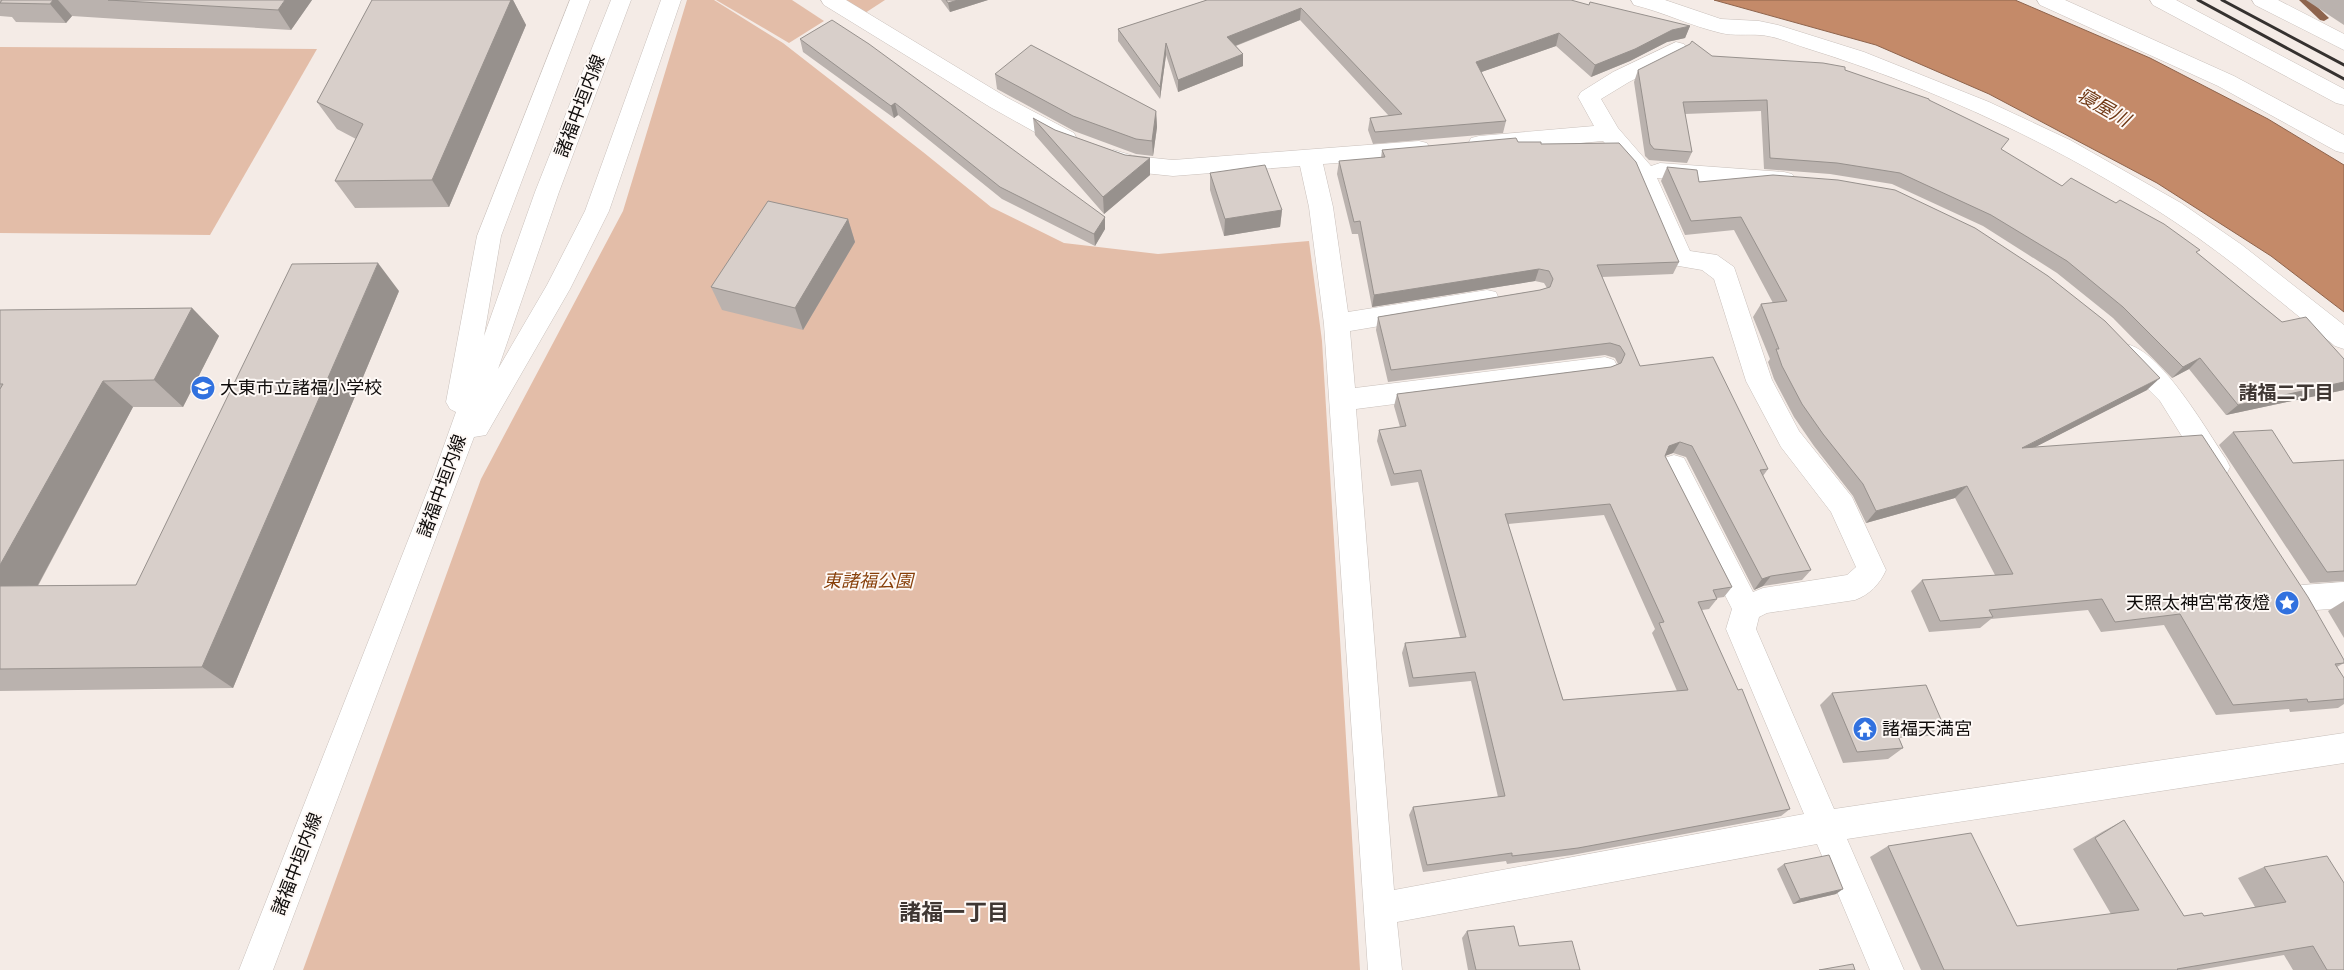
<svg xmlns="http://www.w3.org/2000/svg" width="2344" height="970" viewBox="0 0 2344 970" font-family="'IBM Plex Serif','Noto Sans JP',serif">
	<style>
		.green { fill: #e3bda8 }
		.water { fill: #c48a69; stroke: #8e644d }
		.lines { fill: none; stroke-linecap: round; stroke-linejoin: round }
		.stream { fill: #8e644d; fill-rule: evenodd }
		.minor-casing { stroke: #c9c0bb; stroke-width: 1 }
		.minor { fill: #fff; fill-rule: evenodd }
		.rail { stroke: #35312f; stroke-width: 3 }
		.wall { fill: #bab2ae; fill-rule: evenodd }
		.shaded-wall { fill: #97918d }
		.building { fill: #d8cfca; stroke: #97918d; fill-rule: evenodd }
		.labels { text-anchor: middle; stroke-width: 4; stroke-linejoin: round; paint-order: stroke }
		.street-label { font-size: 18px; fill: #0f0c0b; stroke: #fef9f6 }
		.poi-label { font-size: 18px; fill: #0f0c0b; stroke: #fef9f6; text-anchor: start }
		.park-label { font-size: 18px; font-style: italic; fill: #873f09; stroke: #fef9f6 }
		.water-label { font-size: 19px; font-style: italic; fill: #713a16; stroke: #fef9f6 }
		.neighbourhood-label { font-size: 19px; font-weight: bold; fill: #3f3733; stroke: #fef9f6 }
		.near-neighbourhood-label { font-size: 22px; font-weight: bold; fill: #3f3733; stroke: #fef9f6 }
	</style>
	<rect width="100%" height="100%" fill="#f4ebe6"/>
	<g class="green">
		<polygon points="687,0 714,0 783,43 923,152 991,207 1064,243 1158,254 1309,241 1322,341 1360,970 303,970 481,479 623,211"/>
		<polygon points="716,0 792,0 824,21 789,43"/>
		<polygon points="843,0 885,0 865,13"/>
		<polygon points="0,47 317,49 210,235 0,233"/>
	</g>
	<polygon class="water" points="1714,0 2015,0 2150,58 2268,119 2344,165 2344,312 2271,256 2157,183 1989,94 1876,45"/>
	<g class="lines">
		<polygon class="stream" points="2299,0 2310,0 2329,18 2324,21 2320,20"/>
		<defs>
			<g id="minor">
				<polygon points="570,0 590,0 501,236 484,336 535,192 611,0 631,0 559,192 498,369 547,285 585,211 661,0 681,0 609,211 570,289 486,435 474,437 273,970 239,970 431,482 456,412 450,409 446,402 477,236"/>
				<polygon points="821,0 846,0 1006,97 1074,133 1077,139 1074,145 1066,147 1058,145 990,107 824,5"/>
				<path d="M1631,0H1665L1721,19L1759,21L1778,25L1864,52L1989,102L2070,140L2181,203L2242,245L2344,325V349L2335,346C2283,304 2231,259 2175,222C2063,147 1935,88 1806,48C1791,43 1775,36 1760,35C1747,34 1734,36 1721,33C1691,26 1663,12 1634,5Z"/>
				<polygon points="2037,0 2065,0 2234,76 2344,135 2344,153 2336,151 2218,86 2040,5"/>
				<polygon points="2150,0 2176,0 2344,89 2344,105 2336,103 2153,5"/>
				<polygon points="2252,0 2278,0 2344,34 2344,50 2255,5"/>
				<path d="M1676,42L1684,44L1687,49L1684,54L1629,82L1601,99L1618,128L1651,166L1660,163L1784,172L1792,174L1796,180L1792,186L1784,188L1657,178L1690,251L1717,255L1734,267L1772,380L1799,431L1852,497L1886,570C1880,584 1869,595 1855,600L1767,613L1759,617L1756,629L1834,809L2344,733V763L1847,839L1904,970H1870L1817,844L1397,922L1402,970H1368L1324,324L1309,207L1300,166L1173,176L1134,172L1106,164L1103,158L1106,152L1114,150L1134,156L1173,160L1419,141L1427,143L1430,149L1427,155L1419,157L1323,164L1333,207L1348,312L1487,290L1496,292L1499,299L1496,306L1487,308L1350,331L1355,388L1605,357L1614,360L1618,367L1614,374L1605,377L1356,409L1394,890L1804,814L1726,629L1732,609L1660,466L1664,458L1674,455L1684,458L1753,592L1763,588L1847,575L1856,567L1831,512L1781,447L1746,381L1714,279L1702,270L1673,265L1632,174L1603,141L1479,152L1471,150L1468,144L1471,138L1479,136L1594,126L1578,97L1581,92L1613,72Z"/>
				<path d="M2130,345C2164,356 2206,429 2226,459L2230,467L2226,475L2216,478L2206,475L2160,401L2121,362L2117,355L2121,348Z"/>
				<polygon points="2344,582 2344,608 2302,611 2292,607 2287,598 2292,589 2302,585"/>
			</g>
		</defs>
		<use href="#minor" class="minor-casing"/>
		<use href="#minor" class="minor"/>
		<g class="rail">
			<polyline points="2198,0 2344,79"/>
			<polyline points="2222,0 2344,65"/>
		</g>
	</g>
	<g class="wall">
		<polygon points="0,0 312,0 291,30 72,16 66,23 16,22 12,17 0,16"/>
		<polygon points="372,0 513,0 526,25 449,207 355,208 335,181 356,139 337,129 317,102"/>
		<polygon points="941,0 988,0 950,12"/>
		<polygon points="1207,0 1589,5 1690,26 1685,38 1667,42 1630,61 1591,77 1556,46 1481,72 1506,121 1503,133 1373,144 1368,130 1370,118 1389,116 1300,20 1236,46 1243,54 1243,66 1178,92 1166,55 1160,99 1118,41 1118,29"/>
		<polygon points="2306,0 2344,0 2344,25"/>
		<polygon points="800,39 1105,217 1105,229 1095,246 1002,199 898,115 894,118 803,52"/>
		<polygon points="1712,56 1845,70 1929,100 2001,150 2062,186 2197,253 2282,322 2344,359 2344,390 2226,415 2189,369 2172,378 2113,318 2057,273 1983,226 1892,184 1830,174 1764,169 1761,111 1685,114 1692,152 1687,163 1649,160 1645,156 1634,82 1638,70"/>
		<polygon points="995,74 1156,111 1157,127 1153,156 1136,154 1074,131 997,89"/>
		<polygon points="1033,118 1055,130 1125,155 1150,158 1150,175 1104,214 1035,135"/>
		<path d="M1518,142L1541,144L1679,262L1673,274L1602,277L1640,366L1768,469L1763,476L1811,570L1802,580L1763,586L1754,590L1686,457L1673,453L1665,456L1732,587L1724,597L1717,598V599L1709,609L1702,610L1790,809L1781,816L1572,855L1507,864L1506,861L1423,872L1409,815L1413,807L1498,797L1471,681L1409,687L1402,653L1405,643L1460,637L1418,482L1391,486L1377,441L1379,430L1400,427L1394,406L1397,394L1611,367L1618,364L1615,358L1605,355L1388,382L1376,330L1378,317L1540,290L1547,288L1544,283L1535,281L1372,307L1358,234H1352L1337,174L1339,161L1381,158L1382,150ZM1604,515L1655,629L1652,633L1677,691L1563,700L1508,524Z"/>
		<polygon points="1667,167 2147,390 2035,447 2344,660 2344,663 2337,667 2344,678 2344,704 2338,708 2290,712 2289,709 2216,715 2164,625 2101,632 2088,610 1991,619 1980,628 1929,632 1911,591 1922,580 1995,575 1955,498 1866,523 1853,496 1814,446 1794,417 1774,379 1768,362 1770,359 1753,317 1761,304 1773,303 1734,230 1685,235 1661,181"/>
		<polygon points="1210,173 1282,210 1280,227 1224,236 1210,190"/>
		<polygon points="848,219 855,242 803,330 722,310 711,287"/>
		<polygon points="399,291 233,688 0,691 0,310 192,308 219,336 183,407 133,407 38,586 136,585"/>
		<polygon points="2233,432 2293,463 2344,460 2344,581 2310,583 2219,445"/>
		<polygon points="2344,601 2344,638 2328,611"/>
		<polygon points="1832,693 1943,724 1928,736 1899,738 1903,748 1888,759 1843,763 1820,705"/>
		<polygon points="2124,820 2184,916 2204,916 2255,907 2238,878 2264,867 2344,970 2293,970 2284,955 2199,970 1921,970 1870,857 1888,846 2017,926 2111,914 2073,849 2102,832"/>
		<polygon points="1784,864 1836,894 1793,904 1777,869"/>
		<polygon points="1467,931 1519,946 1580,970 1468,970 1462,938"/>
	</g>
	<g class="shaded-wall">
		<polygon points="53,0 58,0 72,16 66,23 50,4"/>
		<polygon points="285,0 312,0 291,30 278,10"/>
		<polygon points="511,0 513,0 526,25 449,207 432,180"/>
		<polygon points="958,0 988,0 950,12 948,3"/>
		<polygon points="1301,8 1300,20 1227,49 1227,37"/>
		<polygon points="1690,26 1685,38 1667,42 1630,61 1591,77 1595,65 1672,30"/>
		<polygon points="1559,33 1556,46 1473,75 1476,62"/>
		<polygon points="1166,43 1166,55 1160,99 1160,87"/>
		<polygon points="1243,54 1243,66 1178,92 1178,80"/>
		<polygon points="895,103 898,115 894,118 891,106"/>
		<polygon points="1156,111 1157,127 1153,156 1152,141"/>
		<polygon points="1150,158 1150,175 1104,214 1103,197"/>
		<polygon points="1282,210 1280,227 1224,236 1225,219"/>
		<polygon points="1105,217 1105,229 1095,246 1094,234"/>
		<polygon points="848,219 855,242 803,330 795,308"/>
		<polygon points="378,263 399,291 233,688 202,667"/>
		<polygon points="1539,269 1535,281 1372,307 1374,295"/>
		<polygon points="192,308 219,336 183,407 154,380"/>
		<polygon points="2200,358 2189,369 2172,378 2183,367"/>
		<polygon points="2160,378 2147,390 2010,460 2022,448"/>
		<polygon points="103,381 133,407 25,609 0,593 0,565"/>
		<polygon points="2344,382 2344,390 2226,415 2238,405"/>
		<polygon points="1680,442 1673,453 1662,457 1669,446"/>
		<polygon points="1967,486 1955,498 1866,523 1876,511"/>
		<polygon points="1771,576 1763,586 1754,590 1762,579"/>
		<polygon points="1843,889 1836,894 1793,904 1800,899"/>
	</g>
	<g class="building">
		<polygon points="2,0 53,0 50,4 0,3"/>
		<polygon points="108,0 285,0 278,10"/>
		<polygon points="372,0 511,0 432,180 335,181 363,124 317,102"/>
		<polygon points="946,0 958,0 948,3"/>
		<polygon points="1207,0 1571,0 1589,5 1590,2 1690,26 1672,30 1635,49 1595,65 1559,33 1476,62 1506,121 1375,132 1370,118 1402,114 1301,8 1227,37 1243,54 1178,80 1166,43 1160,87 1118,29"/>
		<polygon points="832,20 869,44 1105,217 1094,234 1000,187 895,103 891,106 800,39"/>
		<polygon points="1692,41 1712,56 1823,63 1845,67 1845,70 1929,99 1929,100 2009,139 2001,149 2062,186 2071,178 2116,203 2120,200 2164,224 2200,250 2196,252 2282,322 2306,317 2344,359 2344,382 2238,405 2200,358 2183,367 2123,307 2067,261 1991,215 1900,173 1837,163 1770,158 1767,100 1683,102 1692,152 1654,149 1650,144 1638,70 1690,44"/>
		<polygon points="1031,45 1156,111 1152,141 1136,139 1073,116 995,74"/>
		<polygon points="1033,118 1055,130 1125,155 1150,158 1103,197"/>
		<path d="M1516,138L1518,142H1541V144L1619,143L1636,162L1679,262L1597,265L1640,366L1713,357L1768,469L1760,470L1811,570L1771,576L1762,579L1692,446L1680,442L1669,446L1665,456L1732,587L1713,590L1717,599L1698,602L1738,690L1742,689L1790,809L1578,848L1512,856V853L1427,865L1413,807L1505,796L1475,672L1413,678L1405,643L1466,637L1421,470L1394,474L1379,430L1406,426L1397,394L1611,367L1621,363L1625,354L1620,346L1610,343L1391,370L1378,317L1540,290L1550,287L1553,279L1549,271L1539,269L1374,295L1360,221L1354,222L1339,161L1385,157L1382,150ZM1610,504L1664,622L1659,623L1688,690L1563,700L1505,514Z"/>
		<polygon points="1265,165 1282,210 1225,219 1210,173"/>
		<polygon points="1667,167 1697,170 1699,182 1773,175 1838,180 1895,190 1975,228 2048,276 2105,321 2160,378 2022,448 2202,435 2308,597 2344,660 2344,663 2335,664 2344,678 2344,699 2308,702 2307,699 2233,705 2180,614 2115,622 2102,599 1989,610 1993,617 1940,621 1922,580 2013,574 1967,486 1876,511 1863,484 1823,434 1802,404 1782,366 1776,349 1779,349 1761,304 1787,301 1741,217 1691,221"/>
		<polygon points="768,201 848,219 795,308 711,287"/>
		<polygon points="378,263 202,667 0,669 0,586 136,585 292,264"/>
		<polygon points="192,308 154,380 103,381 0,565 0,389 3,384 0,384 0,310"/>
		<polygon points="2272,430 2293,463 2344,460 2344,571 2327,572 2233,432"/>
		<polygon points="1926,685 1943,724 1895,729 1903,748 1857,752 1832,693"/>
		<polygon points="2124,820 2184,916 2202,913 2204,916 2286,902 2264,867 2327,856 2344,883 2344,970 2327,970 2313,946 2177,969 2178,970 1944,970 1888,846 1971,833 2017,926 2139,910 2095,838"/>
		<polygon points="1829,855 1843,889 1800,899 1784,864"/>
		<polygon points="1514,926 1519,946 1572,941 1580,970 1476,970 1467,931"/>
		<polygon points="1853,964 1855,970 1819,970"/>
	</g>
	<defs>
		<symbol id="school-disc" viewBox="-11 -11 22 22"><circle r="9.5" fill="#3171df" stroke="#fef9f6"/><path d="M0-5L7-2L0 1L-7-2ZM-4 1L0 2.5L4 1V4Q0 6-4 4Z" fill="#fff"/></symbol>
		<symbol id="sight-disc" viewBox="-11 -11 22 22"><circle r="9.5" fill="#3171df" stroke="#fef9f6"/><path d="M0-6L1.8-2.2L6-1.7L2.9 1.2L3.7 5.4L0 3.3L-3.7 5.4L-2.9 1.2L-6-1.7L-1.8-2.2Z" fill="#fff"/></symbol>
		<symbol id="temple-disc" viewBox="-11 -11 22 22"><circle r="9.5" fill="#3171df" stroke="#fef9f6"/><path d="M0-6L5-2H3V0L6.5 2.5H4V6H1.5V3h-3V6H-4V2.5H-6.5L-3 0V-2H-5Z" fill="#fff"/></symbol>
	</defs>
	<g fill-rule="evenodd">
		<use href="#school-disc" x="189" y="374" width="28" height="28"/>
		<use href="#sight-disc" x="2273" y="589" width="28" height="28"/>
		<use href="#temple-disc" x="1851" y="715" width="28" height="28"/>
	</g>
	<g class="labels">
		<g class="street-label">
			<text transform="translate(580 106) rotate(-69)" y="6">諸福中垣内線</text>
			<text transform="translate(442 486) rotate(-70)" y="6">諸福中垣内線</text>
			<text transform="translate(297 864) rotate(-69)" y="6">諸福中垣内線</text>
		</g>
		<g class="poi-label">
			<text x="220" y="394">大東市立諸福小学校</text>
			<text x="2270" y="609" text-anchor="end">天照太神宮常夜燈</text>
			<text x="1882" y="735">諸福天満宮</text>
		</g>
		<g class="park-label">
			<text x="868" y="587">東諸福公園</text>
		</g>
		<g class="water-label">
			<text transform="translate(2104 107) rotate(30)" y="7">寝屋川</text>
		</g>
		<g class="neighbourhood-label">
			<text x="2286" y="399">諸福二丁目</text>
		</g>
		<g class="near-neighbourhood-label">
			<text x="954" y="920">諸福一丁目</text>
		</g>
	</g>
</svg>
